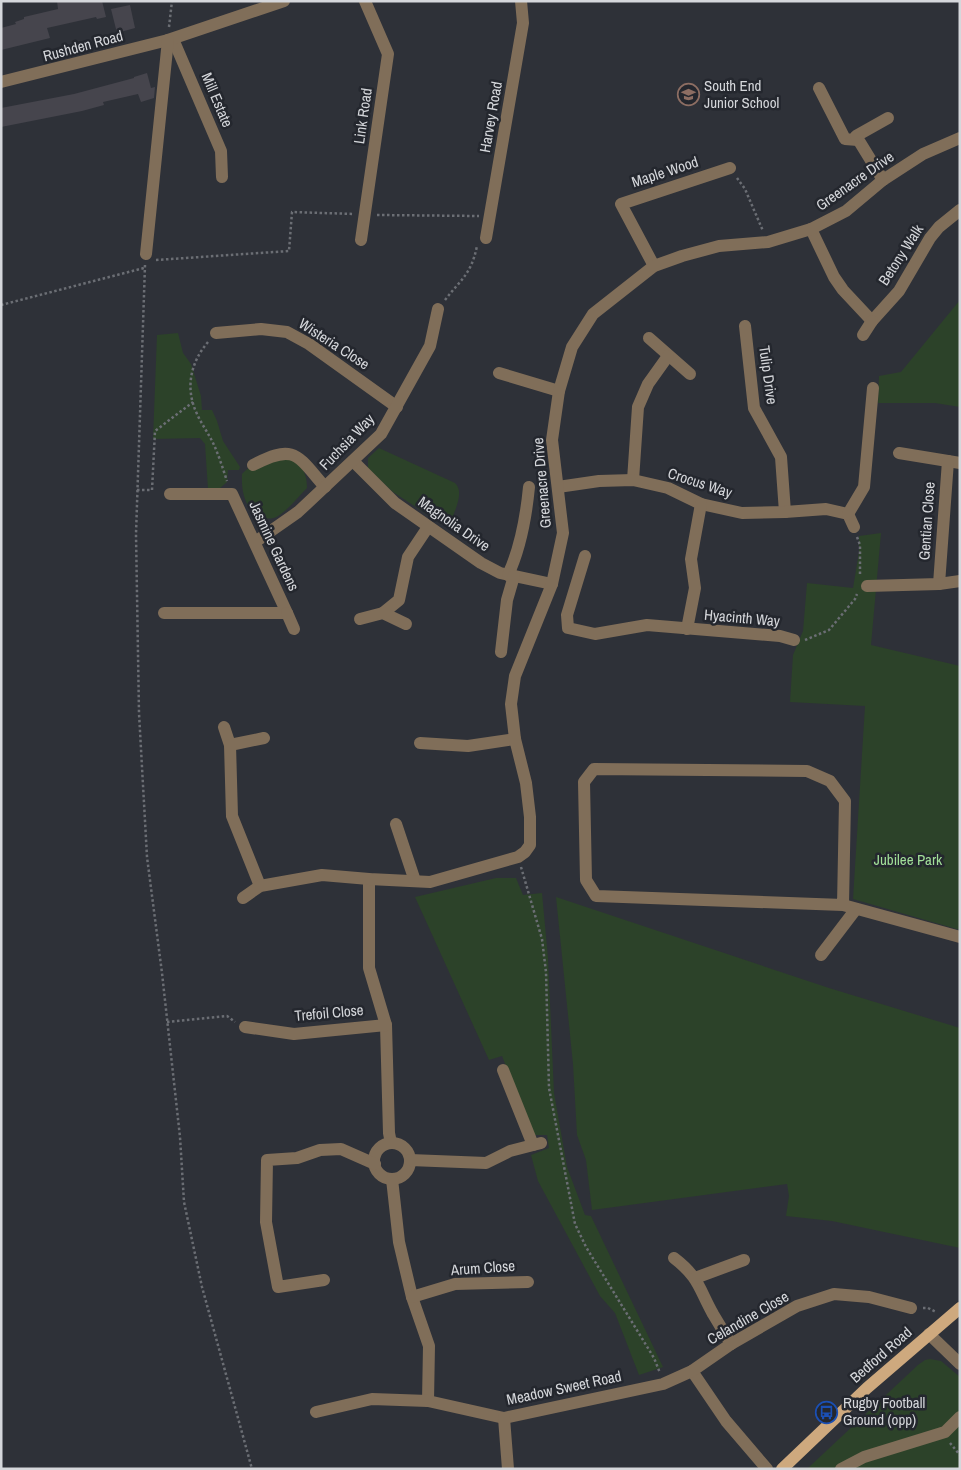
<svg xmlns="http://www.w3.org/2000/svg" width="961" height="1470" viewBox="0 0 961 1470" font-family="'Archivo Narrow',sans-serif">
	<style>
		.green { fill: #2c4229 }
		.building { fill: #46454d }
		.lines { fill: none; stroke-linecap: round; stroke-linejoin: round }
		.path { stroke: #6b6e74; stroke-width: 2.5; stroke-dasharray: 2.5 2.5; stroke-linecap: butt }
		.minor { stroke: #806e59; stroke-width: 12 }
		.major { stroke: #cea97e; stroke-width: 12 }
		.labels { text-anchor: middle; stroke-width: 5; stroke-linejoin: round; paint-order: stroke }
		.street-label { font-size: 15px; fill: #d5d7db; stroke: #24272e }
		.poi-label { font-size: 15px; fill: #d5d7db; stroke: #24272e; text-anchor: start }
		.park-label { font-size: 15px; fill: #a1df98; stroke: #24272e }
	</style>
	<rect width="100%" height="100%" fill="#2e3138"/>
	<g class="green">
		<polygon points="960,300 960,407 935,403 878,403 879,376 901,372"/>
		<polygon points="178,333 183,353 191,364 201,396 202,410 212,410 217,421 223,441 240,467 239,470 228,470 227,482 220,488 208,489 205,444 200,438 153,439 157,335"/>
		<path d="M379,448L455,483C466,493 452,516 448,528L393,492L368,468V458Z"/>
		<path d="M286,455C300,466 307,469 307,488C298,497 289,509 278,516C274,519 267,519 263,518C245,512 241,491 242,474C252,463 271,457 286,455Z"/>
		<polygon points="881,533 871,645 960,666 960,930 853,899 865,706 790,702 793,655 803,631 807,583 853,588 859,552 859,536"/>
		<polygon points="496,878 516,878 523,895 542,893 548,958 554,1093 567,1167 585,1215 591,1216 663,1367 639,1375 615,1313 600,1296 538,1181 531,1155 549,1148 547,1135 534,1135 502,1056 489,1060 415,897"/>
		<polygon points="556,897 829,988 960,1028 960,1248 832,1221 786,1216 789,1196 787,1184 592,1210 586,1160 577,1135 573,1064"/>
		<polygon points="930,1359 941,1361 960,1377 960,1469 807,1469 918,1365 925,1360"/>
	</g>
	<g class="building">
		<polygon points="57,1 102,1 106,17 97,19 96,17 47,28 50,38 1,50 1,28 16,24 15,22 24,19 24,17 58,9"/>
		<polygon points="130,5 135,28 117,33 111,9"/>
		<polygon points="147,73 151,88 155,87 154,98 141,102 138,94 103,102 104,105 82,111 1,127 1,108 74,94 134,78 134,77"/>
	</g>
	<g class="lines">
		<g class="path">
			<polyline points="169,27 172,1"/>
			<polyline points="737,178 745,189 763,231"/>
			<polyline points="377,215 479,216"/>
			<polyline points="156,260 289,251 292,212 354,214"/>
			<polyline points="145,265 136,534 139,713 147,857 162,973 180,1137 184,1202 202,1287 252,1469"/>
			<path d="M445,300C461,279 471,275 477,246"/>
			<polyline points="1,305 144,268"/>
			<path d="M208,342C190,363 185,389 197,414C202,425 209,434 214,445C219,456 223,469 227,481"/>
			<polyline points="137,490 152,490 155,431 193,402"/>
			<polyline points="857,537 860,545 860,576"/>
			<polyline points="805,640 829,630 855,599 857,594"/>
			<polyline points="521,867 542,939 546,972 549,1088 575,1224 586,1247 654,1358 660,1373"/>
			<polyline points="167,1022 227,1016 235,1022"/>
			<polyline points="923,1308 928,1308 936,1312"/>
			<polyline points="950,1443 960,1455"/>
		</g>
		<g class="minor">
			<polyline points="173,39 221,151 222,177"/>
			<polyline points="1,82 168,40 284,1"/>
			<polyline points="819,88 845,139 858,140"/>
			<polyline points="883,180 856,136 888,118"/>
			<polyline points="811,229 834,277 843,290 872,321 899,291 930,238 939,227 960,210"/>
			<polyline points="486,238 523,23 521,1"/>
			<polyline points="361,240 388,54 365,1"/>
			<polyline points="146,254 168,40"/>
			<polyline points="654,266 621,204 730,168"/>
			<polyline points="745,326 754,408 781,457 785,512"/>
			<polyline points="216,333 261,329 287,332 309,344 397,407"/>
			<polyline points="863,335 872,321"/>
			<polyline points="649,338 690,374"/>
			<polyline points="499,373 559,391"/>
			<polyline points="899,453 960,463"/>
			<polyline points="353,461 395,503 481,563 500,573 552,584"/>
			<path d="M253,465C295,443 297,455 325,487"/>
			<polyline points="633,480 638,407 648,384 668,356"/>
			<polyline points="558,487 599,481 633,480 668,488 701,504 742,513 785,512 826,509 848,514 854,527"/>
			<polyline points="848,514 864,487 873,388"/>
			<polyline points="255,542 298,512 381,434 430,346 438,309"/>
			<polyline points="585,556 567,615 568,628 595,634 647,625 780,636 794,640"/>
			<path d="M508,575C521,547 526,518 529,487"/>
			<polyline points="939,584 948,461"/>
			<polyline points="867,586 939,584 960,581"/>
			<polyline points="164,613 287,613 232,494 170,494"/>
			<polyline points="287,613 294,629"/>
			<polyline points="383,613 399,600 408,557 428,527"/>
			<polyline points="360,619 383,613 406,624"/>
			<polyline points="687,629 695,588 691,559 701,504"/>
			<polyline points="501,652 507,600 514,576"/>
			<polyline points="224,727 230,745"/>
			<polyline points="420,743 468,746 515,739"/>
			<polyline points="396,824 415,881"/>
			<polyline points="369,879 369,968 386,1025 389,1133 391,1143"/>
			<polyline points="260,886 232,816 230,745 264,738"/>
			<polyline points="243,898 260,886 322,875 369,879 430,882 518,857 525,852 530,845 530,817 526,783 515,739 511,704 515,676 552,584 563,533 552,440 559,391 572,347 593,314 654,266 682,256 719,246 768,242 811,229 846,211 883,180 923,154 960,138"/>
			<polyline points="843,905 845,801 830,781 807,771 594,769 584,782 586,880 596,896 843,905 960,937"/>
			<polyline points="821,955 856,909"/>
			<polyline points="245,1027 294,1034 386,1025"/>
			<polyline points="503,1070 533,1145"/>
			<circle cx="392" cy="1161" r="18"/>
			<polyline points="410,1160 486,1163 510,1151 541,1143"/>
			<polyline points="392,1179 399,1242 412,1297 429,1346 428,1401"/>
			<path d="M674,1258C699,1277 699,1289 713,1314C719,1324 725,1334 731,1344"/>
			<polyline points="695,1278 744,1260"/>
			<polyline points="324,1280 278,1287 266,1222 267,1160 297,1158 320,1150 341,1149 375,1164"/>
			<polyline points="412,1297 455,1284 528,1282"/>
			<polyline points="929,1334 960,1364"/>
			<polyline points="692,1371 726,1421 767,1469"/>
			<polyline points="316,1412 372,1399 428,1401 504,1418 663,1384 692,1371 731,1344 797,1306 834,1294 869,1297 911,1308"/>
			<polyline points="504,1418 508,1469"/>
			<polyline points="841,1469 864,1457 945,1432 960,1417"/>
		</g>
		<polyline class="major" points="782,1469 867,1388 960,1308"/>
	</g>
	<defs>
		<symbol id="school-ring" viewBox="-11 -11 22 22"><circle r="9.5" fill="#24272e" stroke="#8d6e63" stroke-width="1.5"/><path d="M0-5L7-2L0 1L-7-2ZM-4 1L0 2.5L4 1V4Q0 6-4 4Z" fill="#8d6e63"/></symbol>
		<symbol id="bus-ring" viewBox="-11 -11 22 22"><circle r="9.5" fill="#24272e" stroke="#1a4fb4" stroke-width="1.5"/><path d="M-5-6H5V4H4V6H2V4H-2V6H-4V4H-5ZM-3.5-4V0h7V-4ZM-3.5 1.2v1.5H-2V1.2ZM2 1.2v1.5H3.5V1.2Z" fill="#1a4fb4"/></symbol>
	</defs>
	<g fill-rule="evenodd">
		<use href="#school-ring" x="676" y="82" width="25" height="25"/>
		<use href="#bus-ring" x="814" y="1400" width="25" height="25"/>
	</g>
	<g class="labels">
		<g class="street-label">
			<text transform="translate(83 46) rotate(-15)" y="5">Rushden Road</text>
			<text transform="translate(217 100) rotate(67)" y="5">Mill Estate</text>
			<text transform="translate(363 116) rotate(-82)" y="5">Link Road</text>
			<text transform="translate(491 117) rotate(-80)" y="5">Harvey Road</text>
			<text transform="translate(665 172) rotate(-18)" y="5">Maple Wood</text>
			<text transform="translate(855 181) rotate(-35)" y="5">Greenacre Drive</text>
			<text transform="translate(901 255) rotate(-57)" y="5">Betony Walk</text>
			<text transform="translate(334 344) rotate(33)" y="5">Wisteria Close</text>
			<text transform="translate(768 375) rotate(82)" y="5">Tulip Drive</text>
			<text transform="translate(347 442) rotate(-46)" y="5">Fuchsia Way</text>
			<text transform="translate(542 483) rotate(-95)" y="5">Greenacre Drive</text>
			<text transform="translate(700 483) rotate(18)" y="5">Crocus Way</text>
			<text transform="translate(927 521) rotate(-86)" y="5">Gentian Close</text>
			<text transform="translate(454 524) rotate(35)" y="5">Magnolia Drive</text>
			<text transform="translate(274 546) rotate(65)" y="5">Jasmine Gardens</text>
			<text transform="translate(742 618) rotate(5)" y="5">Hyacinth Way</text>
			<text transform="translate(329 1013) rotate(-5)" y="5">Trefoil Close</text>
			<text transform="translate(483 1268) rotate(-4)" y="5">Arum Close</text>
			<text transform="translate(748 1318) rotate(-30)" y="5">Celandine Close</text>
			<text transform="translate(881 1355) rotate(-41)" y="5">Bedford Road</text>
			<text transform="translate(564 1388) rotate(-12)" y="5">Meadow Sweet Road</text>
		</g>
		<g class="poi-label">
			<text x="704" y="91">South End<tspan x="704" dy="17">Junior School</tspan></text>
			<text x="843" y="1408">Rugby Football<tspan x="843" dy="17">Ground (opp)</tspan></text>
		</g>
		<g class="park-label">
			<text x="908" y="865">Jubilee Park</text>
		</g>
	</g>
	<rect width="961" height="1470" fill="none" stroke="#d5d7db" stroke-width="5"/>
</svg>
